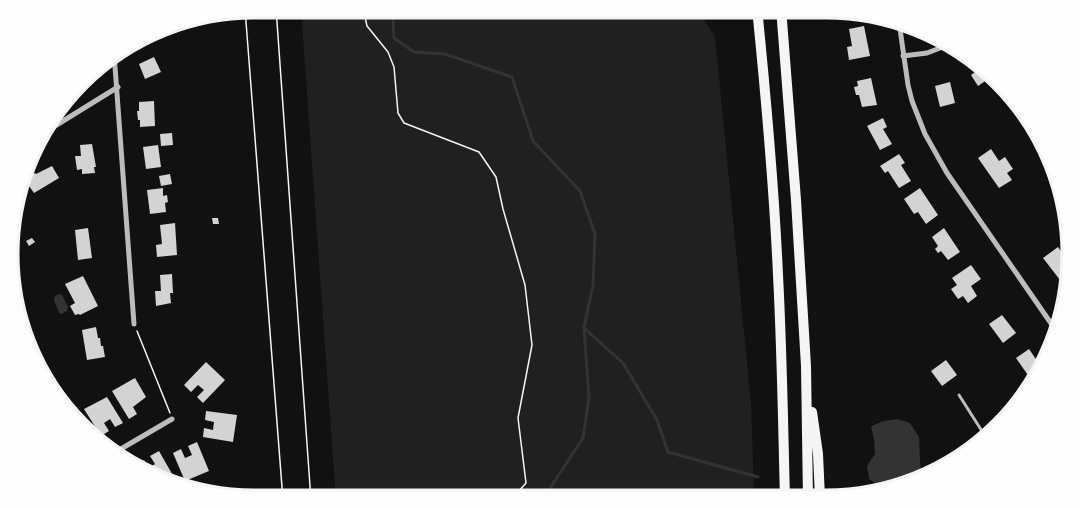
<svg xmlns="http://www.w3.org/2000/svg" width="1080" height="508" viewBox="0 0 1080 508" font-family="'IBM Plex Serif',serif">
	<style>
		.green { fill: #202020 }
		.water { fill: #333 }
		.lines { fill: none; stroke-linecap: round; stroke-linejoin: round }
		.stream { stroke: #333; stroke-width: 3 }
		.building { fill: #d3d3d3 }
		.path { stroke: #f5f5f5; stroke-width: 1.5 }
		.service { stroke: #bcbcbc; stroke-width: 3 }
		.minor { stroke: #bcbcbc; stroke-width: 5 }
		.motorway { stroke: #f5f5f5; stroke-width: 10 }
		.rim { fill: none; stroke: #f5f5f5; stroke-width: 3 }
	</style>
	<rect width="100%" height="100%" fill="#111"/>
	<polygon class="green" points="301,8 697,8 715,37 751,403 754,499 336,500"/>
	<g class="water">
		<polygon points="59,294 62,295 68,307 67,311 62,314 59,313 54,300 55,296"/>
		<path d="M897,419L910,423L919,437L921,481C901,488 887,492 869,479L867,466L875,454L874,439L871,426L884,421Z"/>
	</g>
	<g class="lines">
		<g class="stream">
			<polyline points="396,8 393,21 394,38 414,52 445,54 512,77 533,141 580,191 595,234 593,285 584,328 589,398 583,438 543,499"/>
			<polyline points="584,328 623,363 657,420 668,452 758,477"/>
			<polyline points="854,497 855,498"/>
		</g>
	</g>
	<g class="building">
		<polygon points="864,26 870,56 849,60 847,47 852,46 849,29"/>
		<polygon points="151,33 151,39 138,40"/>
		<polygon points="154,57 161,72 145,79 139,64"/>
		<polygon points="982,67 994,75 978,86 971,75"/>
		<polygon points="871,78 877,105 862,107 859,95 856,95 854,87 858,86 857,81"/>
		<polygon points="950,82 955,103 940,107 935,86"/>
		<polygon points="154,101 155,126 140,127 140,120 138,120 137,111 139,111 139,102"/>
		<polygon points="883,118 887,127 883,129 892,144 880,150 867,126"/>
		<polygon points="172,133 173,145 161,146 160,134"/>
		<polygon points="92,144 96,167 94,167 95,173 82,174 82,169 77,170 75,156 81,156 80,145"/>
		<polygon points="158,145 161,167 146,169 143,147"/>
		<polygon points="991,149 999,161 1005,157 1013,169 1007,173 1012,180 999,188 978,158"/>
		<polygon points="899,154 905,163 901,165 911,181 899,188 888,171 885,173 880,166"/>
		<polygon points="52,166 59,178 34,193 24,179 35,173 36,174"/>
		<polygon points="170,174 172,184 161,186 159,176"/>
		<polygon points="163,188 163,196 167,195 168,202 165,203 166,212 150,214 147,190"/>
		<polygon points="920,188 938,215 926,224 918,212 914,214 904,199"/>
		<polygon points="212,218 218,218 219,224 213,224"/>
		<polygon points="175,223 177,255 157,257 156,245 162,244 160,225"/>
		<polygon points="88,228 92,258 78,260 75,230"/>
		<polygon points="944,228 960,252 948,260 941,251 938,253 935,249 938,246 932,237"/>
		<polygon points="32,238 35,242 29,246 26,241"/>
		<polygon points="1058,247 1070,264 1069,273 1060,280 1043,258"/>
		<polygon points="971,265 981,279 971,286 977,296 968,303 963,296 958,299 951,289 957,285 952,278"/>
		<polygon points="172,274 173,293 170,293 171,303 156,306 155,291 161,291 160,275"/>
		<polygon points="83,276 98,306 80,315 79,314 75,315 70,306 75,303 65,284"/>
		<polygon points="1002,315 1016,333 1003,343 989,324"/>
		<polygon points="96,327 98,338 100,338 101,346 103,346 105,357 87,360 82,330"/>
		<polygon points="1029,349 1042,368 1037,378 1032,381 1016,358"/>
		<polygon points="946,360 957,375 942,386 931,371"/>
		<polygon points="206,362 225,380 203,403 197,397 204,390 198,385 191,392 184,385"/>
		<polygon points="135,378 146,397 133,407 137,414 129,419 112,391"/>
		<polygon points="107,397 123,423 115,427 110,419 104,423 109,431 101,436 84,409"/>
		<polygon points="206,411 237,415 233,442 203,437 204,428 213,430 214,422 205,420"/>
		<polygon points="80,413 95,439 93,440 74,417"/>
		<polygon points="197,442 209,471 185,481 173,453 181,449 185,458 192,455 188,446"/>
		<polygon points="159,451 175,479 167,483 159,482 138,468 136,465 144,460 149,468 155,464 150,456"/>
	</g>
	<g class="lines">
		<g class="path">
			<polyline points="276,8 311,500"/>
			<polyline points="363,8 367,26 388,52 394,67 398,113 404,123 479,152 496,177 503,209 525,285 532,345 518,418 526,483 511,500"/>
			<polyline points="245,9 283,500"/>
			<polyline points="137,331 170,413"/>
		</g>
		<polyline class="service" points="959,395 987,439"/>
		<g class="minor">
			<polyline points="899,22 908,85 912,101 925,134 947,173 1057,332"/>
			<polyline points="114,53 134,324"/>
			<polyline points="903,56 927,53 948,45"/>
			<polyline points="42,134 118,87"/>
			<polyline points="114,453 172,419"/>
		</g>
		<g class="motorway">
			<path d="M757,8C766,97 774,186 778,275C782,350 783,424 785,499"/>
			<polyline points="781,8 796,200 806,366 808,499"/>
			<polyline points="812,412 818,454 820,498"/>
		</g>
	</g>
	<path d="M0 0H1080V508H0ZM254 18H826A236 236 0 0 1 1062 254V254A236 236 0 0 1 826 490H254A236 236 0 0 1 18 254V254A236 236 0 0 1 254 18Z" fill="#fefefe" fill-rule="evenodd"/>
	<path class="rim" d="M254 18H826A236 236 0 0 1 1062 254V254A236 236 0 0 1 826 490H254A236 236 0 0 1 18 254V254A236 236 0 0 1 254 18Z"/>
</svg>
